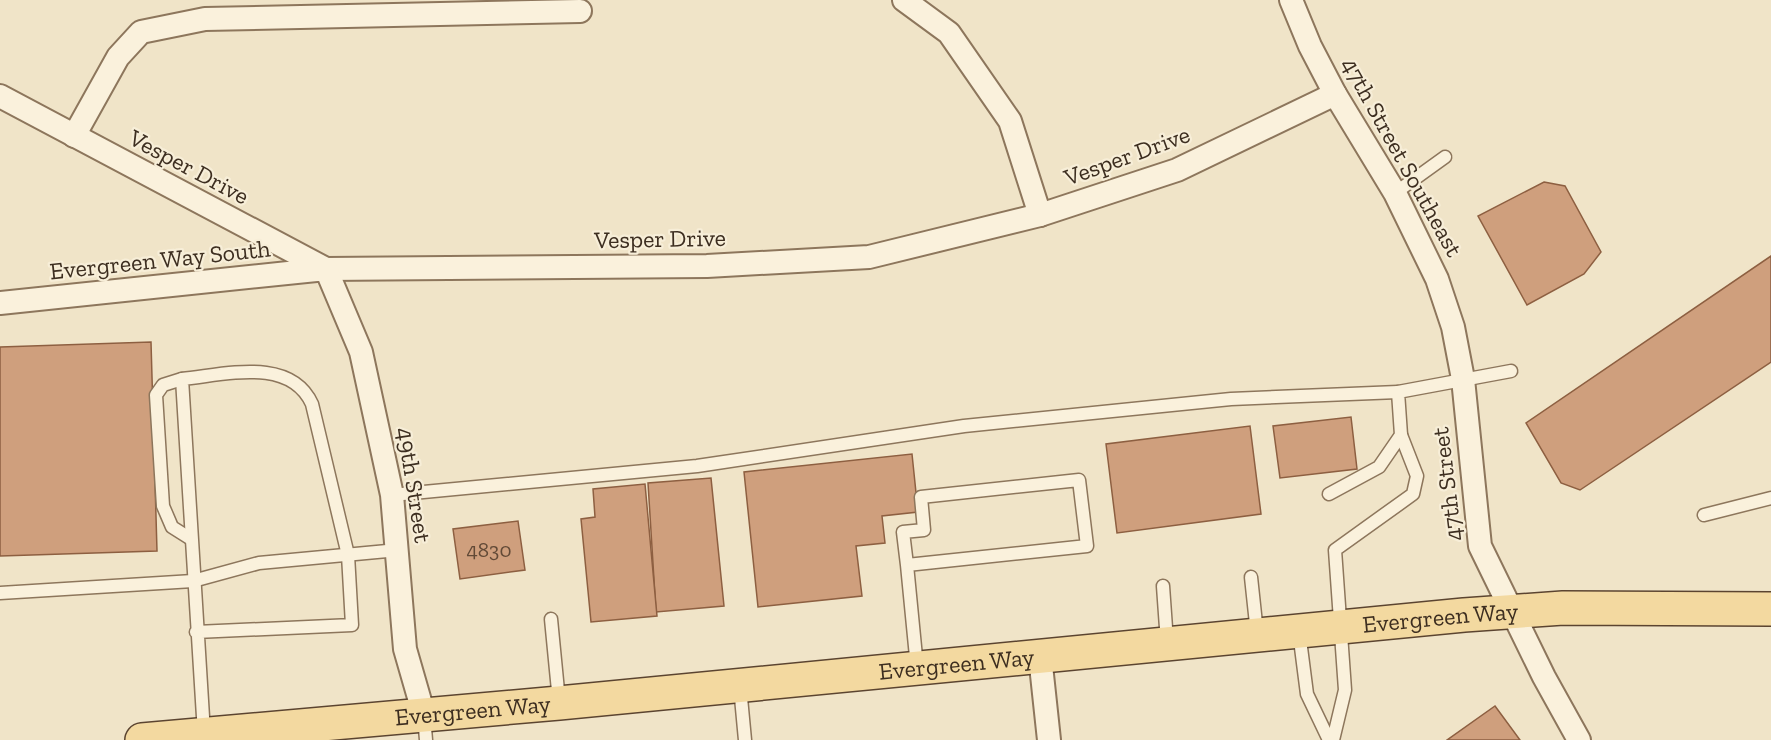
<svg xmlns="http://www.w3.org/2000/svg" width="1771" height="740" viewBox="0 0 1771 740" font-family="'Zilla Slab',serif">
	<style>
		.building { fill: #cf9f7d; stroke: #8d5f41; stroke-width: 1.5 }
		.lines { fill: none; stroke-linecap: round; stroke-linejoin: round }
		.lane-casing { stroke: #8d765c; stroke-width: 15 }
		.street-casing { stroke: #8d765c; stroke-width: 26 }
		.primary-casing { stroke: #5b4430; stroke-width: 36 }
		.lane { stroke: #faf1dc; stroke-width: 12 }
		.street { stroke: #faf1dc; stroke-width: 22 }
		.primary { stroke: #f3d9a0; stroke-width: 33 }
		.labels { text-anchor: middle; stroke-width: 4.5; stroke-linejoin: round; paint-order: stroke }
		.number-label { font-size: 21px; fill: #624a37 }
		.street-label { font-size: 24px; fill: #3d2e20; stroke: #f7eed8 }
	</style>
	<rect width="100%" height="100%" fill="#f0e4c8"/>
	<g class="building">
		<polygon points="1544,182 1565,186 1601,252 1584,274 1527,305 1478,216"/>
		<polygon points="1771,256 1771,362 1580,490 1561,483 1526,423"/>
		<polygon points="151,342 157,551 0,556 0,347"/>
		<polygon points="1351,417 1357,469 1280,478 1273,426"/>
		<polygon points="1250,426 1261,514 1117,533 1106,444"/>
		<polygon points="912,454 918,512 882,516 885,543 856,546 862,596 758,607 744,472"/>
		<polygon points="711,478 724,606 656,612 648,483"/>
		<polygon points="645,484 657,616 591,622 581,519 595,517 593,489"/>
		<polygon points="518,521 525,570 460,579 453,529"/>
		<polygon points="1495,706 1520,740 1447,740"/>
	</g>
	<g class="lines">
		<defs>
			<g id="lane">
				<polyline points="1395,193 1445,157"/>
				<polyline points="182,379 163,385 156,395 163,506 172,527 191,539"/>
				<polyline points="1329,494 1379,467 1401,435 1398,392 1511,371"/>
				<polyline points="392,495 697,466 964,426 1231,399 1398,392"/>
				<polyline points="1704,515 1771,498"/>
				<polyline points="907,565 903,532 924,530 921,497 1079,480 1087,546 907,565 917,667"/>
				<polyline points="1251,577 1257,633"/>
				<polyline points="1163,586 1167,642"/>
				<polyline points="0,593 193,581 259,563 398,550"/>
				<polyline points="551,619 559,701"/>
				<path d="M196,632L352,625L348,555L312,404C290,356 224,375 182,379L204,733"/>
				<polyline points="1299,632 1307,694 1329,740"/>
				<polyline points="740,687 745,740"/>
				<polyline points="424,716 426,740"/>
				<polyline points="1333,740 1345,690 1335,550 1413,494 1417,476 1401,435"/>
			</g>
			<g id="street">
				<polyline points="904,0 949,33 1010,121 1040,215"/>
				<polyline points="1291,0 1310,46 1335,94 1395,193 1437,279 1453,327 1463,379 1480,546 1544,677 1579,740"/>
				<polyline points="0,96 326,269 707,266 869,257 1040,215 1177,170 1335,94"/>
				<polyline points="74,136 118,57 141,32 205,19 580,11"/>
				<polyline points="0,303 326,269 361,352 392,495 405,649 424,715"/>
				<polyline points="1040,656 1049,740"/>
			</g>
			<g id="primary">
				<path id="s1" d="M142,740L559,703L1464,615L1563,608L1771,609"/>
			</g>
		</defs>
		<use href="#lane" class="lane-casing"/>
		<use href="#street" class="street-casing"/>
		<use href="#primary" class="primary-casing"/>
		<use href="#lane" class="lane"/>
		<use href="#street" class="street"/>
		<use href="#primary" class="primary"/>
	</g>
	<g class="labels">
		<g class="number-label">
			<text x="489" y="557">4830</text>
		</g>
		<g class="street-label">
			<text transform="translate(1127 156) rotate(-20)" y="8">Vesper Drive</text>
			<text transform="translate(1402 157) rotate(61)" y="8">47th Street Southeast</text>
			<text transform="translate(189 167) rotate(28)" y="8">Vesper Drive</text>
			<text transform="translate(660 239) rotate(-1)" y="8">Vesper Drive</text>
			<text transform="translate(160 260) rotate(-6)" y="8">Evergreen Way South</text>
			<text transform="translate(1447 484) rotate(-97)" y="8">47th Street</text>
			<text transform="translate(414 485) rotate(81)" y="8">49th Street</text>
			<text dy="8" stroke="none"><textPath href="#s1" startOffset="1304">Evergreen Way</textPath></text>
			<text dy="8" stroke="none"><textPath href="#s1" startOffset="818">Evergreen Way</textPath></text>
			<text dy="8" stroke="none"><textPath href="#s1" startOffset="332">Evergreen Way</textPath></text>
		</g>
	</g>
</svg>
